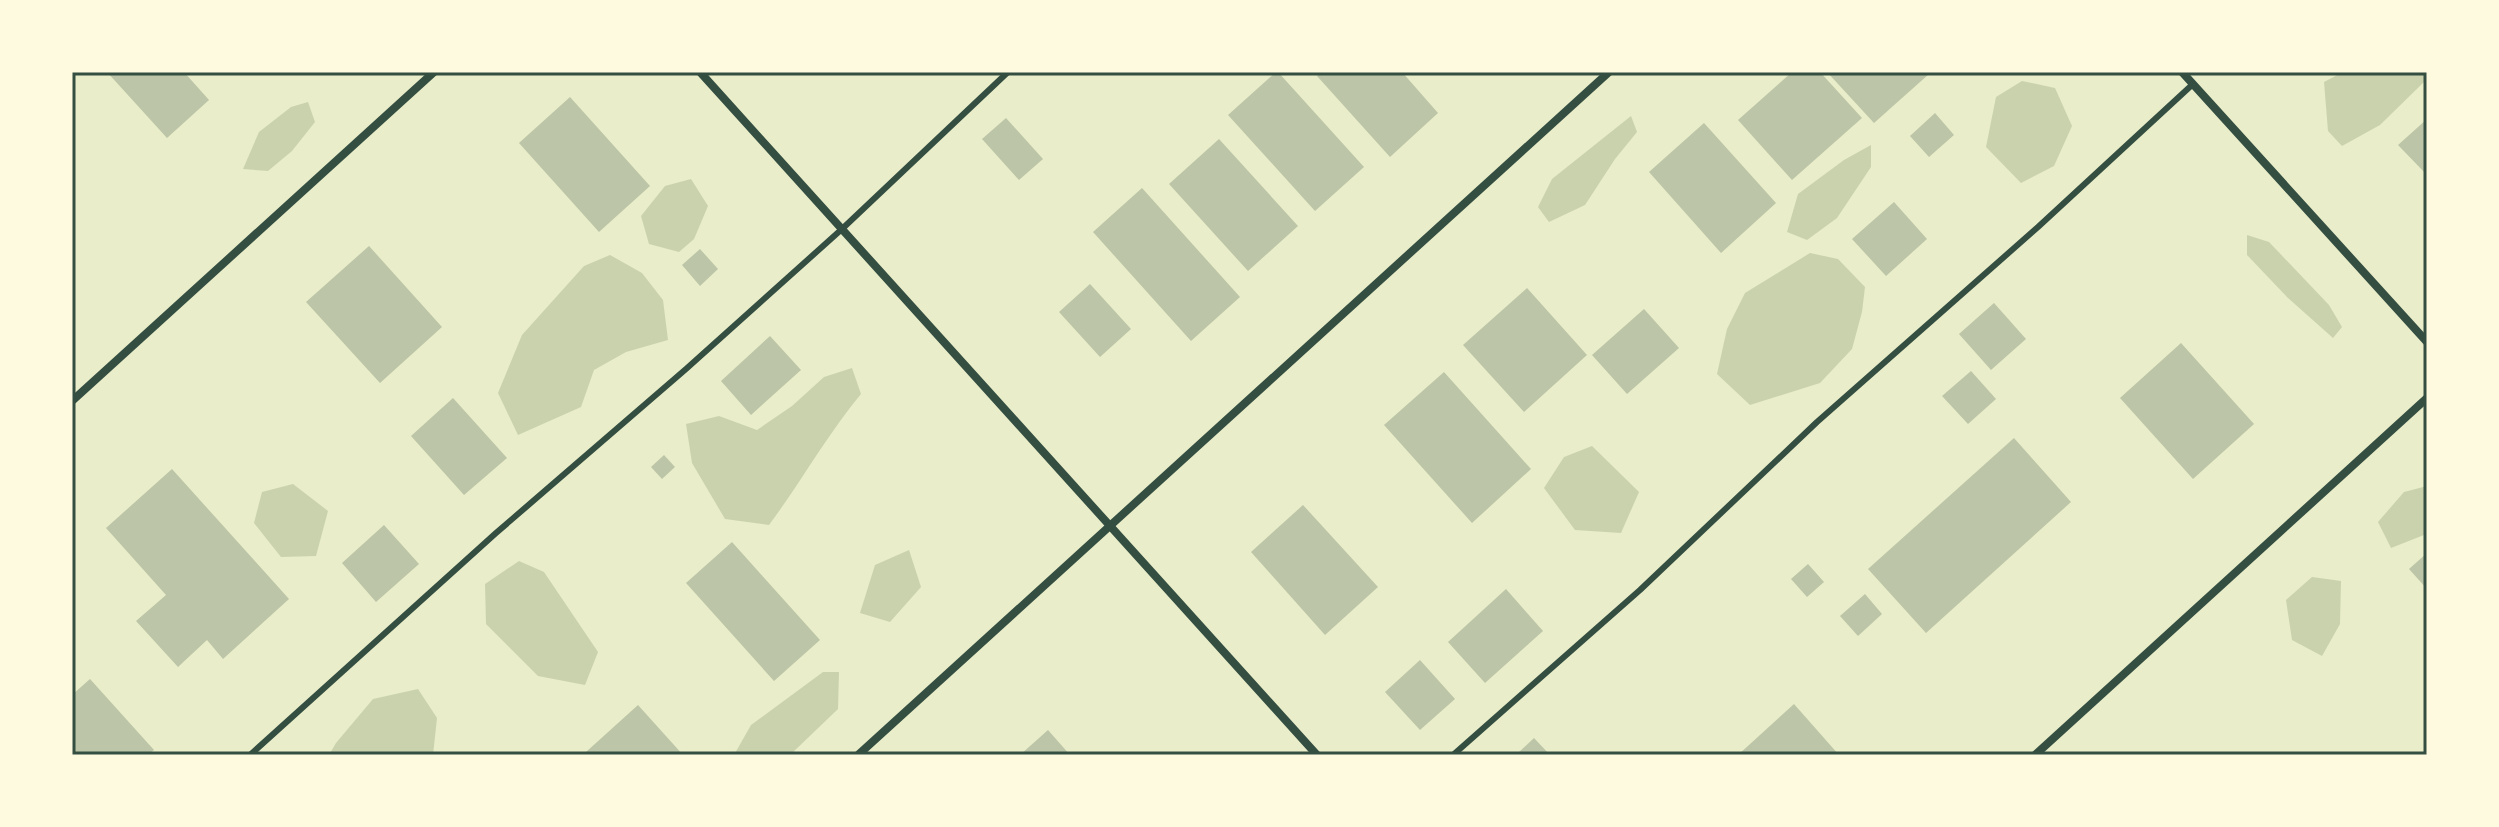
<svg xmlns="http://www.w3.org/2000/svg" width="2499" height="827" viewBox="0 0 2499 827" font-family="'IBM Plex Sans',sans-serif">
	<style>
		.green { fill: #cad2ad }
		.building { fill: #bcc5a7 }
		.lines { fill: none; stroke-linecap: round; stroke-linejoin: round }
		.service { stroke: #344e41; stroke-width: 6 }
		.minor { stroke: #344e41; stroke-width: 8 }
		.neatline { fill: none; stroke: #344e41; stroke-width: 3 }
	</style>
	<rect width="100%" height="100%" fill="#e9edc9"/>
	<g class="green">
		<polygon points="2343,72 2427,72 2427,79 2380,125 2342,146 2328,131 2324,82"/>
		<polygon points="2022,81 2055,88 2072,126 2054,166 2021,183 1986,147 1996,97"/>
		<polygon points="308,102 315,122 292,151 268,171 243,169 259,132 291,107"/>
		<polygon points="1631,116 1637,132 1615,159 1585,205 1549,222 1538,207 1552,179"/>
		<polygon points="1871,145 1871,167 1837,218 1807,240 1787,232 1798,194 1844,160"/>
		<polygon points="691,179 708,206 694,239 679,252 649,244 641,216 665,186"/>
		<polygon points="2247,235 2269,242 2329,305 2342,327 2333,338 2288,298 2247,255"/>
		<polygon points="1810,253 1838,259 1865,287 1862,312 1852,349 1820,383 1750,405 1717,374 1727,329 1745,293"/>
		<polygon points="610,255 642,273 663,300 668,340 626,352 594,370 581,407 518,435 498,393 522,335 584,266"/>
		<path d="M852,368L861,394C827,435 801,482 769,525L725,519L692,463L686,424L719,416L757,430L792,406L824,377Z"/>
		<polygon points="1592,446 1639,492 1621,533 1575,530 1544,488 1564,457"/>
		<polygon points="293,484 328,511 316,556 281,557 254,523 262,492"/>
		<polygon points="2427,486 2427,531 2424,535 2391,548 2378,522 2404,492"/>
		<polygon points="909,550 921,587 890,622 860,613 875,565"/>
		<polygon points="519,561 544,572 598,652 585,685 538,676 486,624 485,584"/>
		<polygon points="2312,577 2341,581 2340,624 2322,656 2292,640 2286,600"/>
		<polygon points="823,672 839,672 838,709 790,755 734,755 751,725"/>
		<polygon points="418,689 437,718 433,755 329,755 336,743 373,699"/>
	</g>
	<g class="building">
		<polygon points="107,72 184,72 209,100 167,138"/>
		<polygon points="1276,72 1278,72 1364,167 1315,211 1228,115"/>
		<polygon points="1321,72 1402,72 1438,113 1390,157 1317,76"/>
		<polygon points="1792,72 1820,72 1862,118 1792,180 1738,120"/>
		<polygon points="1827,72 1927,72 1929,74 1874,123"/>
		<polygon points="570,97 650,186 599,232 519,143"/>
		<polygon points="1935,113 1954,135 1929,157 1910,136"/>
		<polygon points="1006,118 1043,159 1019,180 982,139"/>
		<polygon points="2427,119 2427,175 2398,145"/>
		<polygon points="1704,123 1776,203 1721,253 1649,172"/>
		<polygon points="1219,139 1298,226 1248,271 1169,184"/>
		<polygon points="1142,188 1240,297 1191,341 1093,232"/>
		<polygon points="1894,202 1927,239 1886,276 1852,239"/>
		<polygon points="369,246 442,327 380,383 306,302"/>
		<polygon points="700,249 718,269 700,286 682,265"/>
		<polygon points="1090,284 1131,329 1100,357 1059,312"/>
		<polygon points="1527,288 1587,355 1524,412 1463,345"/>
		<polygon points="1994,303 2026,339 1991,370 1959,334"/>
		<polygon points="1644,309 1679,348 1627,394 1592,355"/>
		<polygon points="770,336 801,370 751,415 721,381"/>
		<polygon points="2181,343 2254,424 2193,479 2120,398"/>
		<polygon points="1971,371 1996,399 1968,424 1942,396"/>
		<polygon points="1444,372 1531,469 1472,523 1384,425"/>
		<polygon points="453,398 507,458 464,495 411,436"/>
		<polygon points="2014,438 2071,502 1926,633 1868,569"/>
		<polygon points="664,455 675,467 662,479 651,467"/>
		<polygon points="172,469 289,599 223,659 207,640 178,667 136,621 166,595 106,528"/>
		<polygon points="1303,505 1378,587 1325,635 1251,552"/>
		<polygon points="384,525 419,564 376,602 342,563"/>
		<polygon points="732,542 820,640 774,681 686,583"/>
		<polygon points="2427,553 2427,589 2409,569"/>
		<polygon points="1808,564 1824,582 1807,597 1791,579"/>
		<polygon points="1506,589 1543,631 1485,683 1448,642"/>
		<polygon points="1865,594 1882,614 1858,636 1840,616"/>
		<polygon points="1420,660 1455,699 1420,730 1385,692"/>
		<polygon points="90,679 154,750 148,755 72,755 72,695"/>
		<polygon points="1794,704 1839,755 1738,755"/>
		<polygon points="638,705 683,755 589,755 586,752"/>
		<polygon points="1048,730 1070,755 1020,755"/>
		<polygon points="1534,738 1550,755 1519,755 1518,753"/>
	</g>
	<g class="lines">
		<g class="service">
			<polyline points="250,755 496,533 686,369 842,229 1008,72"/>
			<polyline points="1453,755 1640,590 1817,422 2038,227 2193,84"/>
		</g>
		<g class="minor">
			<polyline points="700,72 1317,755"/>
			<polyline points="2182,72 2427,342"/>
			<polyline points="72,401 434,72"/>
			<polyline points="858,755 1609,72"/>
			<polyline points="2035,755 2427,398"/>
		</g>
	</g>
	<rect width="2499" height="827" fill="none" stroke="#fefae0" stroke-width="148"/>
	<rect x="74" y="74" width="2351" height="679" class="neatline"/>
</svg>
